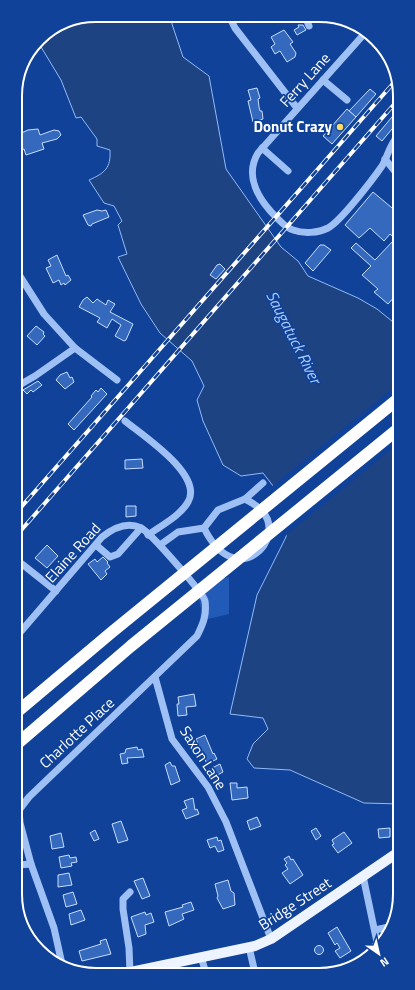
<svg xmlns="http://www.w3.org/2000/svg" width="415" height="990" viewBox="0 0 415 990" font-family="'Titillium Web',sans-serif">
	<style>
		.green { fill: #225bb7 }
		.water { fill: #1d4383; stroke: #91baf8 }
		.pier { fill: #0f4298 }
		.building { fill: #3469be; stroke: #c8ddfe }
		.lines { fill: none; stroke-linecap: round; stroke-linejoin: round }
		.minor { stroke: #9fc0f5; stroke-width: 7 }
		.major { stroke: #edf3ff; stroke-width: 10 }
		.highway { stroke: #fff; stroke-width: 12 }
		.rail-casing { stroke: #fff; stroke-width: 4 }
		.rail { stroke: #0f4298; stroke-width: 2.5; stroke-dasharray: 8; stroke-linecap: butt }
		.poi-dot { fill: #ffdc63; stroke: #0f4298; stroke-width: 1.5 }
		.labels { text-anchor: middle; stroke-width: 3.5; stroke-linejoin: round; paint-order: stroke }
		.street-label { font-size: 15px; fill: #fff; stroke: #0f4298 }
		.poi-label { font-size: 15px; font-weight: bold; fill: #fff; stroke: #0f4298; text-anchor: end }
		.water-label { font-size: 16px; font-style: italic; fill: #accbfb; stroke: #0f4298 }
		.rim { fill: none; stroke: #fff; stroke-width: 2 }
	</style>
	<rect width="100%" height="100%" fill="#0f4298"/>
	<polygon class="green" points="229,577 229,614 200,621 201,610 198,593 220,579"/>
	<path class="water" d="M96,15H169L183,57L209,76L226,169L281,247L298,261L308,276L358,298L377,309L398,326L400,804L364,803L290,770L254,768L247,759L253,744L268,729L263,718L230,714L257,595L286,537L288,505L263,473L241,476L223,465L203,421L197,400L204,386L192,361L160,333L141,304L118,257L127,254L118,225L122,221L114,206L104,203L89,180C105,173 111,168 110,150L97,146V139L81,117L76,118L61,80L38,42C52,23 74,19 96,15Z"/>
	<polygon class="pier" points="398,384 398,444 284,537 286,505 271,487"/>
	<g class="building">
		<polygon points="298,25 303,25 306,30 297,35 294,30 299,27"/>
		<polygon points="284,30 293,42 290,44 296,53 295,57 287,62 280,51 275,54 271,47 275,44 271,37"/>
		<polygon points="257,88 260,98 258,99 259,107 260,111 262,111 263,119 253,122 248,101 251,100 248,90"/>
		<polygon points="370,89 376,94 356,117 349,111"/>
		<polygon points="347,109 356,117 332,144 323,136"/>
		<polygon points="397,111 397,123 382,141 376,136"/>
		<polygon points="38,129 40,135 54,130 59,131 61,135 57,139 42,143 44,149 26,155 24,149 15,152 15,136 28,130"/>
		<polygon points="373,192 398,213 398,241 390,234 384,241 370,228 359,238 345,225"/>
		<polygon points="97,210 102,211 106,210 109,217 92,224 91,226 88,225 83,215"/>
		<polygon points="393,241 398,245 398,293 388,304 374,292 378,289 362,275 371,266 351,248 356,243 375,260"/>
		<polygon points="320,245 324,245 331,250 313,271 305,263"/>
		<polygon points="57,255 66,276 68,275 71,280 65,285 64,283 61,285 59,280 53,283 46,268 51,266 48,260"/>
		<polygon points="220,264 225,269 216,279 210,275 217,265"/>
		<polygon points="87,297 93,303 97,299 106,305 108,300 115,304 110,312 133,324 126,340 124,341 115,336 121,325 112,319 107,328 97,322 100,318 79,307 83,300"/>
		<polygon points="36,326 44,332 43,334 45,336 37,345 27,336"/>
		<polygon points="67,372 70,378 72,377 74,382 65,389 56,380 60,375"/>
		<polygon points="38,381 42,385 33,392 31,390 27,394 23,390"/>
		<polygon points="101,388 107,394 74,430 68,424 92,397 91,396 96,390 98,392"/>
		<polygon points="142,459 143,468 125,469 125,460"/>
		<polygon points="126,506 136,506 136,516 126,517"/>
		<polygon points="47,545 58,556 47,568 35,558"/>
		<polygon points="103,557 108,562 107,563 110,567 105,571 107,574 101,580 88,564 95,559 97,562"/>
		<polygon points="194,694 196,706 186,707 187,715 178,716 177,704 179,704 178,697"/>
		<polygon points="205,735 213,754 214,753 217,759 207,764 196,739"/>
		<polygon points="137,747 138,750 142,749 144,757 127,758 128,763 122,764 120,754 125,753 126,749"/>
		<polygon points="170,762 172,766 175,766 180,781 171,785 165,765"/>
		<polygon points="220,764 223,772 212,778 208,770"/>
		<polygon points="230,783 237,783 237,788 247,787 248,798 232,800"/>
		<polygon points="193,798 195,810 197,809 199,814 186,819 182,810 187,808 184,801"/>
		<polygon points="257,817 261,826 250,830 247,821"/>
		<polygon points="121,821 128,840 118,843 112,824"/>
		<polygon points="316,828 321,836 316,840 311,831"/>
		<polygon points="390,828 390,837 379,838 378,829"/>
		<polygon points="95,830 99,839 94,841 90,833"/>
		<polygon points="344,832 352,843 338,853 332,845 334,844 332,840"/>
		<polygon points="61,833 64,847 52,849 50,836"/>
		<polygon points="217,837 218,841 221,840 224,850 218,852 215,846 210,848 207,840"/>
		<polygon points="69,855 70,858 76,857 77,862 71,863 72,866 61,868 59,857"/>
		<polygon points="289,856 291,860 293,859 303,875 290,884 282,873 288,869 285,865 287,863 284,859"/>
		<polygon points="69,873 72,885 58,887 58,875"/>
		<polygon points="400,877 400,892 394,888"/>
		<polygon points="143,878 150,896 142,899 134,881"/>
		<polygon points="228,880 231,891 234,893 235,905 223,909 217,898 218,896 215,884"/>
		<polygon points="73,892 77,904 66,907 63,895"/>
		<polygon points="191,902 194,910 182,914 184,919 169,926 165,912 183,907 182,905"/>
		<polygon points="81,910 85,920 71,925 69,914"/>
		<polygon points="145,912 146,915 151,913 154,922 145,925 146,934 138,937 131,917"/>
		<polygon points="337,927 351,951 340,958 335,951 340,948 337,943 335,945 328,933"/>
		<polygon points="106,939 111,954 82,961 79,951 101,944 100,941"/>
		<circle cx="319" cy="950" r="4.5"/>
	</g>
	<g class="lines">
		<g class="minor">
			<polyline points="229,16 235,28 297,108"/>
			<polyline points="305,16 309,26"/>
			<path d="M365,33L258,153C244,176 259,200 276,217C281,222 286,228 293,230C304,234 318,233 328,228C341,221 373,179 382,166C388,156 389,146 397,137"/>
			<polyline points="323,80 347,100"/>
			<polyline points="262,148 288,171"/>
			<polyline points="385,159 398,175"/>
			<polyline points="16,270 44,314 75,348 117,380"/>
			<polyline points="16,387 35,376 75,348"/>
			<path d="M125,421C142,435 204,475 188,502C180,516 162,525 148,535"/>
			<polyline points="245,499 263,483"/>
			<polyline points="96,545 110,557 118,554 141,528"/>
			<path d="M160,545L178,532L204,528C236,593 288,539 262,511C257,505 251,502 245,499L218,510L204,528"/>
			<polyline points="22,564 56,591"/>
			<path d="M17,636L102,537C112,529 127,521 141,528C150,532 204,594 205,601C207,615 203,624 197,636L29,797L19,810L20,823L31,864L54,928L62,964"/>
			<polyline points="155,677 172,739 208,787 226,822 271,939"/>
			<polyline points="18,865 31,864"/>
			<polyline points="363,876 378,947"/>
			<polyline points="130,892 123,899 123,909 129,948 130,972"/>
			<polyline points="375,930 389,927"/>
			<polyline points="249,947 255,973"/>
			<polyline points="201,957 206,973"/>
		</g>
		<polyline class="major" points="126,973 255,946 271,939 400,851"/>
		<g class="highway">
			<polyline points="17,712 112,632 398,399"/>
			<polyline points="17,744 131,646 398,429"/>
		</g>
		<defs>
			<g id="rail">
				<polyline points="16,513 397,79"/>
				<polyline points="17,535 397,101"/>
			</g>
		</defs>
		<use href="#rail" class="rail-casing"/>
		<use href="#rail" class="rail"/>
	</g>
	<circle class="poi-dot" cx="340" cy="127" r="4"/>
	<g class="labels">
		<g class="street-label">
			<text transform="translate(305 80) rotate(-48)" y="5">Ferry Lane</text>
			<text transform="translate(73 553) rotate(-48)" y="5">Elaine Road</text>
			<text transform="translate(77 733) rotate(-43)" y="5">Charlotte Place</text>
			<text transform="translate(203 758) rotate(57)" y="5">Saxon Lane</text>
			<text transform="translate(295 904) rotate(-33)" y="5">Bridge Street</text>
		</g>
		<g class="poi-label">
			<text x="332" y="132">Donut Crazy</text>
		</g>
		<g class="water-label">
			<text transform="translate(294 337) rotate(63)" y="6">Saugatuck River</text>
		</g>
	</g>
	<path d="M0 0H415V990H0ZM96 22H319A74 74 0 0 1 393 96V894A74 74 0 0 1 319 968H96A74 74 0 0 1 22 894V96A74 74 0 0 1 96 22Z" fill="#0f4298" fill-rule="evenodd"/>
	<path class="rim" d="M96 22H319A74 74 0 0 1 393 96V894A74 74 0 0 1 319 968H96A74 74 0 0 1 22 894V96A74 74 0 0 1 96 22Z"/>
	<g transform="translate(379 954) rotate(146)" stroke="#0f4298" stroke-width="3" paint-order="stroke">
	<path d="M0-3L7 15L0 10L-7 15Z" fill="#ffffff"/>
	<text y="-6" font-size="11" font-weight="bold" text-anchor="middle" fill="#ffffff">N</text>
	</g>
</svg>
